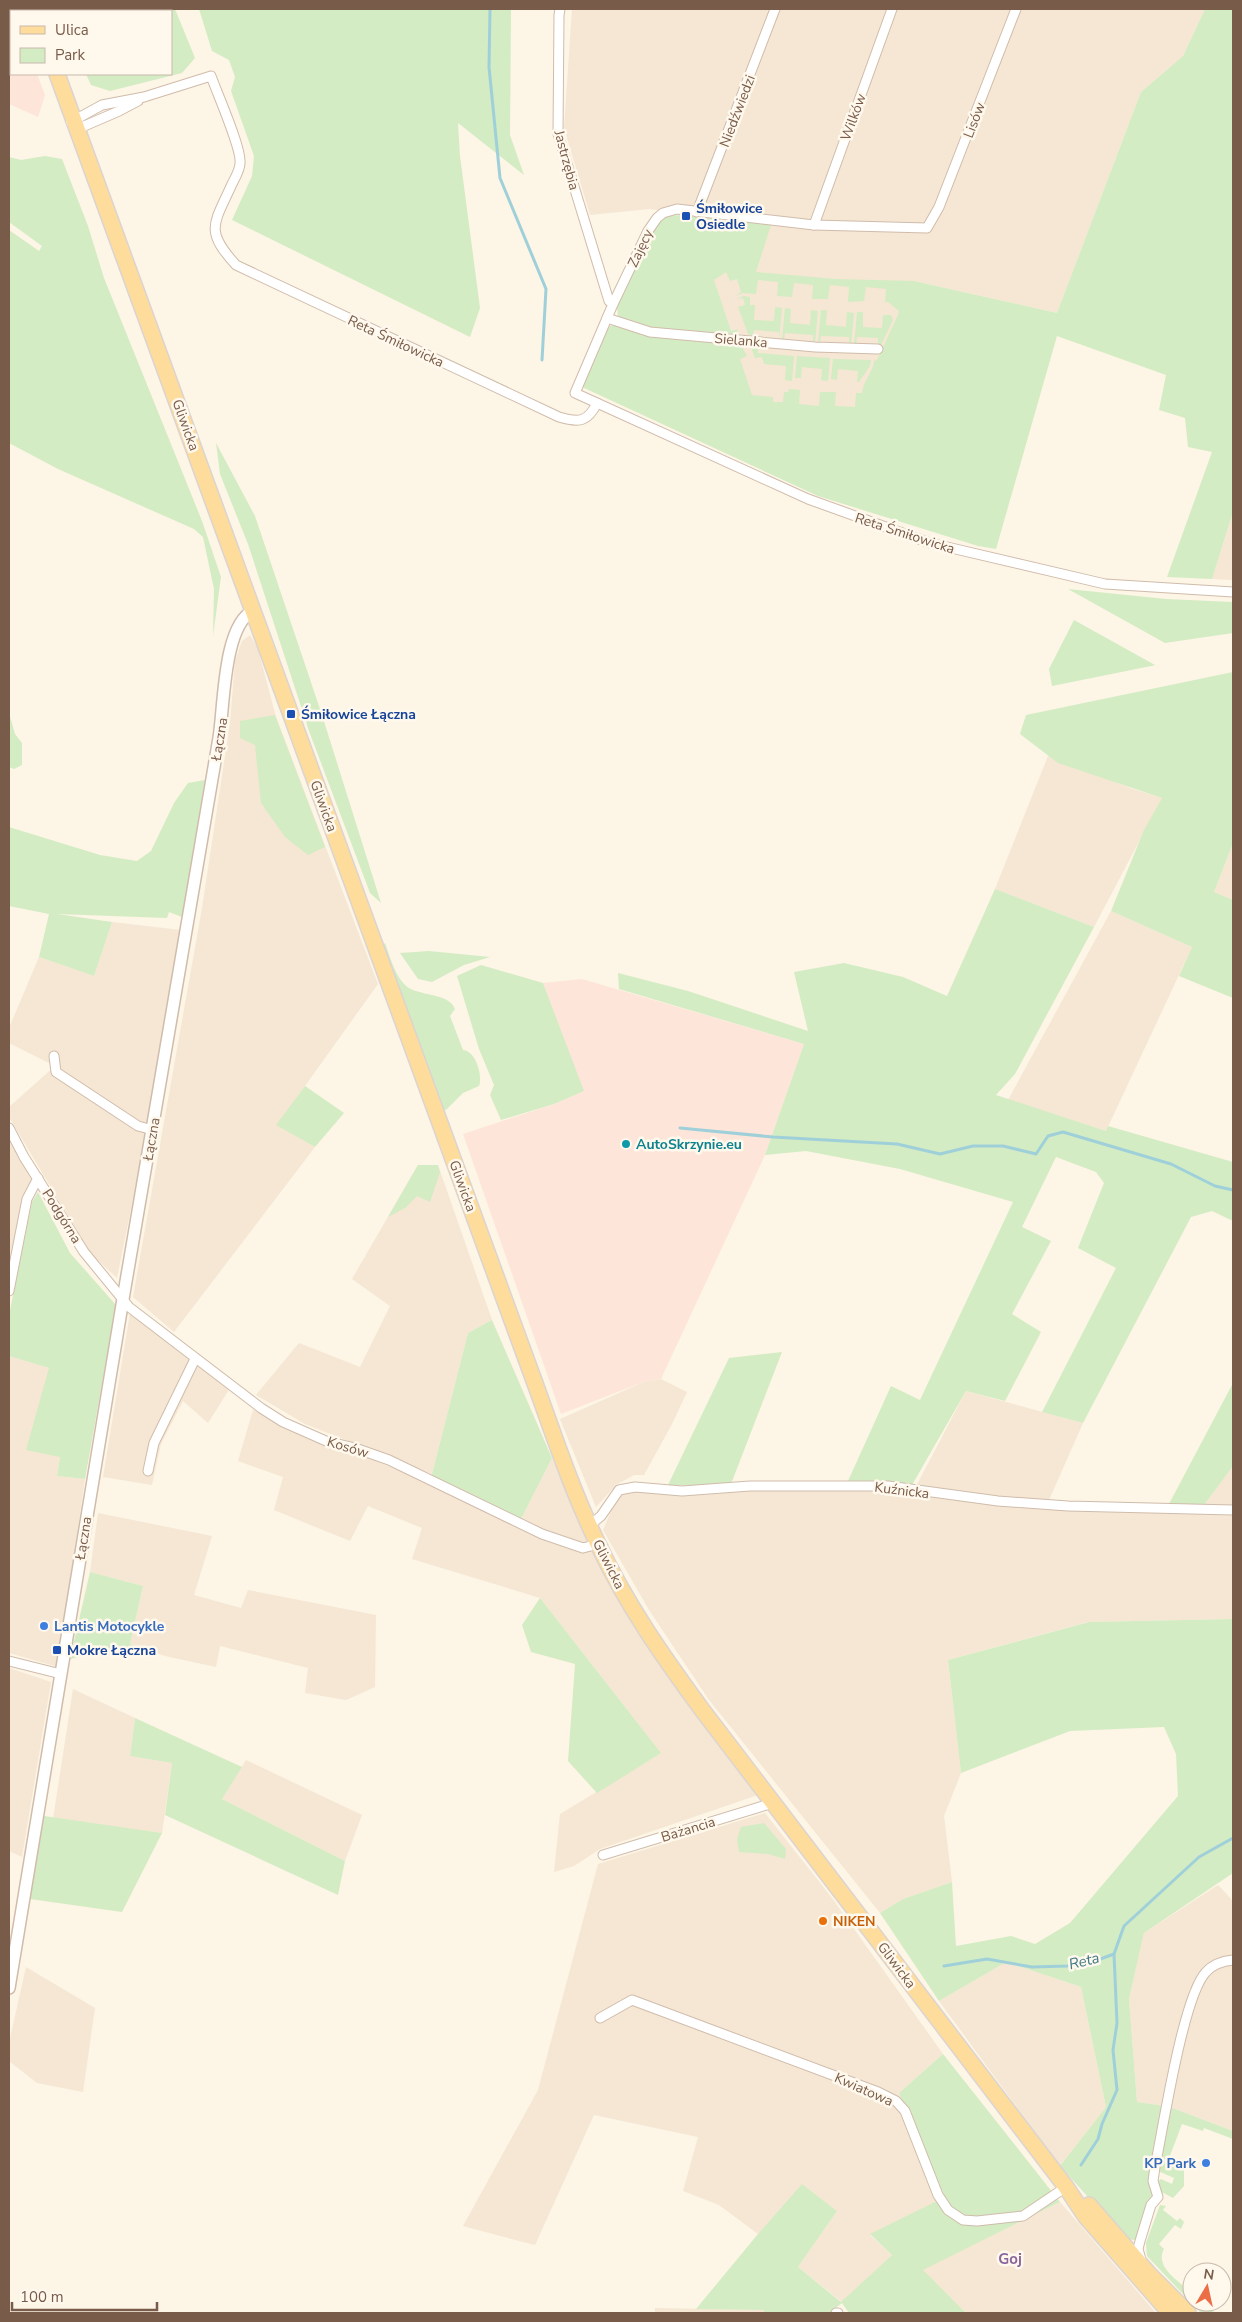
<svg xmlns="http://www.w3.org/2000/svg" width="1242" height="2322" viewBox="0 0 1242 2322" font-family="'Nunito Sans',sans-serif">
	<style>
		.residential { fill: #f5e7d4 }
		.commercial { fill: #fee5d9 }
		.green { fill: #d3ecc3 }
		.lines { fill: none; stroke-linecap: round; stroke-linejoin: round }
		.stream { stroke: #9fd0da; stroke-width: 3 }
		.minor-casing { stroke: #d0bcab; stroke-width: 11 }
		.tertiary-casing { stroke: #d0bcab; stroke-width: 14 }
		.primary-casing { stroke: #dcd4d0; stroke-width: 18 }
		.minor { stroke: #fff; stroke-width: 9 }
		.tertiary { stroke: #fff; stroke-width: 11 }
		.primary { stroke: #fedc9c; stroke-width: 15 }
		.transit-dot { fill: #1a4fb4; stroke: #fff8ed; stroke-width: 2 }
		.culture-dot { fill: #0f9aa8; stroke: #fff8ed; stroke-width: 2 }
		.shop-dot { fill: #3f7fe0; stroke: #fff8ed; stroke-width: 2 }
		.food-dot { fill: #e8710a; stroke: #fff8ed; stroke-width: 2 }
		.labels { text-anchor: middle; stroke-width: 5; stroke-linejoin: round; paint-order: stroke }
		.street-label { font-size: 14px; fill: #785b49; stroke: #fff8ed }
		.transit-label { font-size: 14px; font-weight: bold; fill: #164399; stroke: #fff8ed; text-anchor: start }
		.culture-label { font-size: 14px; font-weight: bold; fill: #0d838f; stroke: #fff8ed; text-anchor: start }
		.shop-label { font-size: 14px; font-weight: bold; fill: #366cbe; stroke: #fff8ed; text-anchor: start }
		.food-label { font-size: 14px; font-weight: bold; fill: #c56008; stroke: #fff8ed; text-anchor: start }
		.water-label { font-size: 15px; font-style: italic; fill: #3f7885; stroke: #fff8ed }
		.neighbourhood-label { font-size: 15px; font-weight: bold; fill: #8a649c; stroke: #fff8ed }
	</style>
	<rect width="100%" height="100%" fill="#fdf5e6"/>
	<g class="residential">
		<polygon points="572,9 1205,9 1183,56 1141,92 1057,313 914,281 863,417 721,410 705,281 771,225 649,209 590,215 564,128"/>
		<polygon points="1233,512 1233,580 1212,579"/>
		<polygon points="250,635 258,649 276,717 378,984 277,1125 315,1147 174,1332 133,1297 202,908 230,723 235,661 242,641"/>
		<polygon points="1048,756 1133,789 1162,798 1094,927 995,889"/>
		<polygon points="1233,843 1233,900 1214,892"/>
		<polygon points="1111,911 1192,947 1106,1131 1008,1100"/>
		<polygon points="112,922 181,930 146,1125 63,1072 146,1134 117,1278 90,1253 9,1117 9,1107 55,1066 9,1043 9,1028 39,957 94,976"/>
		<polygon points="9,1137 24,1157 32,1176 9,1282"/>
		<polygon points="418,1165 438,1165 492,1320 468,1333 432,1474 305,1424 256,1395 299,1343 360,1367 390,1306 352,1279"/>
		<polygon points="130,1313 230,1388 208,1423 183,1401 161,1444 152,1485 103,1477"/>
		<polygon points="9,1356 49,1368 60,1457 57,1476 85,1479 58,1667 9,1653"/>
		<polygon points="661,1379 687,1392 672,1424 644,1475 634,1475 616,1485 596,1507 560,1419 646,1381"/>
		<polygon points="966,1391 1083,1423 1049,1500 1049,1509 1233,1515 1233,1619 1088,1622 948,1660 961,1773 944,1816 952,1882 903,1899 880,1913 709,1700 649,1610 603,1530 614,1504 621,1494 635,1491 702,1495 750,1491 811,1489 888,1491 912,1494"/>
		<polygon points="253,1410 520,1521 552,1458 630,1620 683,1697 758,1795 600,1849 574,1866 554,1872 560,1814 661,1753 540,1598 412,1559 422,1528 368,1506 350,1541 274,1510 283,1477 238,1461"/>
		<polygon points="1233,1466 1233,1506 1204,1505"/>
		<polygon points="98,1513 212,1536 194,1595 241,1608 248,1590 376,1615 375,1687 346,1700 305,1693 308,1668 220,1646 216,1667 165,1656 130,1644 143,1586 90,1572"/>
		<polygon points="9,1668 51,1682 22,1857 9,1851"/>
		<polygon points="73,1689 135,1718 130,1756 172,1763 162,1833 53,1819"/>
		<polygon points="246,1760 362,1815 345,1861 222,1799"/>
		<polygon points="765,1813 832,1898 943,2054 899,2093 945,2198 870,2235 892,2255 842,2302 798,2267 837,2211 803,2185 758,2234 719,2205 683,2191 698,2137 594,2115 535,2245 463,2226 538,2090 598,1864"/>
		<polygon points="1218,1885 1233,1901 1233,2131 1170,2107 1137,2102 1129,1999 1144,1933"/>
		<polygon points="1006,1962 1081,1987 1106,2107 1060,2166 939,2001"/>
		<polygon points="26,1967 95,2008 83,2092 37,2083 9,2061 9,2043"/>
		<polygon points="1060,2202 1156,2313 966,2313 922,2270"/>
		<polygon points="655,2308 765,2310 764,2313 655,2313"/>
	</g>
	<g class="commercial">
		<polygon points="9,9 13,9 14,11 11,11 11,74 37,74 45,95 38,117 9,104"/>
		<polygon points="582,979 804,1044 765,1155 661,1379 646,1381 561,1414 463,1134 554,1104 583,1091 543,983"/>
	</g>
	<g class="green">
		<polygon points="50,9 175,9 195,58 182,73 110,91 91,85 86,74 171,74 171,11 51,11"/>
		<polygon points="199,9 511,9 510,135 524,175 458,123 460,156 480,308 470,337 232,220 252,176 254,156 231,91 235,77 229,60 212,51"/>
		<path d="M1205,9H1233V512L1212,579L1167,577L1212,452L1188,447L1185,418L1159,410L1166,375L1057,336L996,549L978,546L818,496L582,387L606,331L610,326L616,325L741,345L747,356L740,359L752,395L773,397V402H783L784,392H788L789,389L800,390L799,404L819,406L820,392H836L835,406L855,407L856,393H862C863,381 873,372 874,361L877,360L898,315L899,311L888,302H885L886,289L866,287L864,301L848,302L849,287L830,285L828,299H812L813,285L794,283L792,297L777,296L778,282L758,280L756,294L743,293L735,296L741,292L737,279L730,281L726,272L714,280L731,331L738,329L735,335L652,329L618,317L617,307C626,288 650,228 664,218C677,209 751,222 771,225L756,272L835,279L914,281L1057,313L1141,92L1183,56Z"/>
		<polygon points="45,156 62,159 88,226 104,278 202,521 221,577 213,636 214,589 203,537 194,529 58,469 9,443 9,230 39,251 42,246 9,222 9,157 21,160"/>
		<polygon points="744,296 750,297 750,305 755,305 754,320 774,321 775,307 782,308 779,340 779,332 754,330 753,337 748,334 738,307 745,305 743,298 736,299"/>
		<polygon points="785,308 791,309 790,323 810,325 811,310 818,311 815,343 813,342 813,335 785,333 784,340 782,340"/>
		<polygon points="821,310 827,310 826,325 846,327 847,312 854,313 851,344 849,344 849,337 821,336 820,343 818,343"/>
		<polygon points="857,312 863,312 863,327 882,328 883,315 891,315 893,320 880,347 878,346 878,338 857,337 856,345 854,345"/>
		<polygon points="754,346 758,346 758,353 794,356 792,381 785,380 786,366 764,364 762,357 755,358 752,350"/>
		<polygon points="797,356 830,358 828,381 821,380 822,369 802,367 801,378 795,378"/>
		<polygon points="833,359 871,360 870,366 859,382 857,382 858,371 838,369 837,380 831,379"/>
		<polygon points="216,443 255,516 322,715 381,903 370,893 309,731 248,544 220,474"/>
		<polygon points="1068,589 1166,599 1233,602 1233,633 1165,643"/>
		<polygon points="1074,620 1155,665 1156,665 1052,686 1049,669"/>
		<polygon points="1233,672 1233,843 1214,892 1233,900 1233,998 1179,976 1192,947 1111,911 1144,830 1162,798 1058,763 1020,734 1026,715"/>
		<polygon points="9,713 15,734 22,743 22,765 14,769 9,767"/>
		<polygon points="275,715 325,847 308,855 285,837 261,803 255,745 240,738 240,721"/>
		<polygon points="205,780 182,917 169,912 167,918 57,914 112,922 94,976 39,957 49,914 9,906 9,827 100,855 137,861 151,851 174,803 188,783"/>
		<polygon points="995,889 1094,927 1015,1074 996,1095 1106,1131 1108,1126 1233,1162 1233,1221 1212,1211 1191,1217 1083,1423 1042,1412 1116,1268 1078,1248 1104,1183 1096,1172 1056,1157 1022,1227 1051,1241 1012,1314 1041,1332 1005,1401 966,1391 912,1485 888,1482 848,1481 891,1386 920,1400 1013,1202 900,1169 806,1151 765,1155 804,1044 619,989 618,973 688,991 808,1031 794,972 844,963 903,977 947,996"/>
		<path d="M385,943C390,957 395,976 406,986C420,997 448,992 455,1009L450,1016L463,1050C476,1051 483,1076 479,1086L463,1093L446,1110L443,1109L440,1101L383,945Z"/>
		<polygon points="429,951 490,957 464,965 432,982 418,979 400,953"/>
		<polygon points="481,965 543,983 584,1091 554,1104 501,1120 490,1095 494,1085 479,1049 457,976"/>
		<polygon points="305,1086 344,1113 315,1147 276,1125"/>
		<polygon points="418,1165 438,1165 440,1172 430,1202 417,1196 405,1208 388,1217"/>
		<polygon points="38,1192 70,1253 116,1305 85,1479 57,1476 60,1457 26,1450 49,1368 9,1356 9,1315 32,1202"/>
		<polygon points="492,1320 552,1458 520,1521 435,1484 432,1474 468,1333"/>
		<polygon points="782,1352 731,1484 702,1486 668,1485 729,1358"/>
		<polygon points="1233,1383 1233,1466 1204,1505 1169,1504"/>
		<polygon points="90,1572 143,1586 130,1644 135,1646 70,1659"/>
		<polygon points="540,1598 661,1753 597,1793 568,1761 575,1664 531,1652 522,1625"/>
		<polygon points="1233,1619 1233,1873 1144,1933 1129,1999 1137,2102 1165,2106 1151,2186 1152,2197 1135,2240 1126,2239 1060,2166 1106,2107 1081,1987 1006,1962 939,2001 880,1913 903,1899 952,1882 956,1946 1011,1936 1035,1944 1070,1923 1178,1796 1176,1754 1164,1727 1070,1731 961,1773 948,1660 1089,1622"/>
		<polygon points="135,1718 242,1767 222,1799 345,1861 338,1895 165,1815 172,1763 130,1756"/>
		<polygon points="44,1816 162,1833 122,1912 30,1899"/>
		<polygon points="764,1823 786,1849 785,1859 768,1854 739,1852 737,1839 741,1827"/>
		<polygon points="943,2054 1060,2202 923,2270 966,2313 849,2313 842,2303 833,2310 836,2313 764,2313 764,2310 696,2309 758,2234 802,2184 837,2211 798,2267 841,2302 892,2255 870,2234 945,2197 899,2093"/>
		<polygon points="1170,2107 1233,2131 1233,2139 1204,2128 1203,2131 1182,2124 1168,2161 1184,2167 1184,2186 1173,2198 1158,2190 1157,2182 1161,2179 1172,2184 1174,2178 1158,2171"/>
		<path d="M1160,2205L1166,2206L1163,2210L1177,2221L1180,2218L1184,2222L1181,2229L1175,2225L1159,2244L1164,2249C1154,2267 1180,2282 1192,2293V2302H1202L1215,2313H1201L1147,2256L1146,2243Z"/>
	</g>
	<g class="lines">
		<g class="stream">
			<polyline points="490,9 489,67 500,178 546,289 542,360"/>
			<polyline points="680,1128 773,1137 897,1144 940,1154 973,1146 1003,1146 1036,1154 1048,1136 1063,1132 1171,1164 1215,1186 1233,1190"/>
			<polyline points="944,1966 987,1959 1032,1967 1067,1966 1095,1961 1114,1954 1124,1926 1199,1857 1233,1838"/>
			<polyline points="1081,2165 1098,2139 1102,2124 1117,2090 1113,2050 1117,2023 1114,1954"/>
		</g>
		<defs>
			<g id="minor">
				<polyline points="560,9 559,15 558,134 609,301 613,304"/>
				<polyline points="1016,9 939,207 927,228 814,225 677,209 663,213 657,218 648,231 613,304 575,393 808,499 930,543 1105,584 1233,592"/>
				<path d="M71,122L102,105L144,97L211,76C217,93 242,149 240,163C240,170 235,178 232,184C214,224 204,230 236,265L559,417C579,423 588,422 597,403"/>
				<polyline points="75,130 119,111 138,101"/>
				<polyline points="697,212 775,9"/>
				<polyline points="814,225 892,9"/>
				<polyline points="607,318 650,332 815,347 878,349"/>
				<polyline points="54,1056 56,1072 138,1126 153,1130"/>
				<polyline points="9,1128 24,1157 84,1252 129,1307 261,1408 283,1422 326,1441 355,1448 389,1460 542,1534 583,1548 598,1544"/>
				<polyline points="9,1291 27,1199 38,1178"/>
				<polyline points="148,1471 154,1443 195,1359"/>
				<polyline points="589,1526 601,1516 619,1490 635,1487 682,1491 750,1486 888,1486 998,1501 1068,1506 1233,1510"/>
				<polyline points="9,1661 61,1674"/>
				<polyline points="603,1855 773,1803"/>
				<polyline points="600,2018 632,2000 878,2092 896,2101 905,2111 938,2195 948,2210 963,2220 977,2221 1023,2216 1066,2187"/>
				<path d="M1141,2260L1138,2249L1140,2241L1151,2205L1158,2197L1153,2181L1155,2167C1163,2129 1183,1996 1206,1972C1213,1964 1223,1961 1233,1960"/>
				<polyline points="836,2313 838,2313"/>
			</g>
			<path id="tertiary" d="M9,1988L123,1299L219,738C224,708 223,625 253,611"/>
			<g id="primary">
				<polyline points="33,9 34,11"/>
				<path d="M57,74L529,1367C551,1426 570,1487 598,1544C626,1604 664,1658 703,1711L1066,2187L1086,2217L1170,2313"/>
				<polyline points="1089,2205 1148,2273 1188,2313"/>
			</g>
		</defs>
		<use href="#minor" class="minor-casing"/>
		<use href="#tertiary" class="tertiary-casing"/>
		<use href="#primary" class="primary-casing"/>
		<use href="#minor" class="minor"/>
		<use href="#tertiary" class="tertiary"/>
		<use href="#primary" class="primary"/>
	</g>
	<g class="transit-dot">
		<rect x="681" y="211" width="10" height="10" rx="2.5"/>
		<rect x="286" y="709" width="10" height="10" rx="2.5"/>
		<rect x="52" y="1645" width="10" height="10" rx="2.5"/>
	</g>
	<circle class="culture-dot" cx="626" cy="1144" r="5"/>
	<g class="shop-dot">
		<circle cx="44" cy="1626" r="5"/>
		<circle cx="1206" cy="2163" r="5"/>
	</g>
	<circle class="food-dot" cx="823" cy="1921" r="5"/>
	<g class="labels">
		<g class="street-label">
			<text transform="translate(737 111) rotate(-69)" y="5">Niedźwiedzi</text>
			<text transform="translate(853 117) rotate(-70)" y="5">Wilków</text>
			<text transform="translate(974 120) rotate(-69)" y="5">Lisów</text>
			<text transform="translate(567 160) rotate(75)" y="5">Jastrzębia</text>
			<text transform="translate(640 248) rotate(-65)" y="5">Zajęcy</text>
			<text transform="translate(741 340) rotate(5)" y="5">Sielanka</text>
			<text transform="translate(396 341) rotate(25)" y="5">Reta Śmiłowicka</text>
			<text transform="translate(186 425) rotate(70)" y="5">Gliwicka</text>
			<text transform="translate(905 533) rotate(18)" y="5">Reta Śmiłowicka</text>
			<text transform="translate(219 739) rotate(-81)" y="5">Łączna</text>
			<text transform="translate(324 806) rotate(70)" y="5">Gliwicka</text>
			<text transform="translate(151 1139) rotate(-80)" y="5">Łączna</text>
			<text transform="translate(463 1186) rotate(70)" y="5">Gliwicka</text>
			<text transform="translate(62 1216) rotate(58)" y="5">Podgórna</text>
			<text transform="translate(348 1447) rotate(17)" y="5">Kosów</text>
			<text transform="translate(902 1490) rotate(7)" y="5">Kuźnicka</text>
			<text transform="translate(83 1538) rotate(-81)" y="5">Łączna</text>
			<text transform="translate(609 1564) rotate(63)" y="5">Gliwicka</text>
			<text transform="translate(688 1829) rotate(-17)" y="5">Bażancia</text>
			<text transform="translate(897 1965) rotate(53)" y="5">Gliwicka</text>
			<text transform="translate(864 2089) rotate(24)" y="5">Kwiatowa</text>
		</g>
		<g class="transit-label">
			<text x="696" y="213">Śmiłowice<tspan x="696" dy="16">Osiedle</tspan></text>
			<text x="301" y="719">Śmiłowice Łączna</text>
			<text x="67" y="1655">Mokre Łączna</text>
		</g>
		<g class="culture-label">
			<text x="636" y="1149">AutoSkrzynie.eu</text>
		</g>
		<g class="shop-label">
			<text x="54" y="1631">Lantis Motocykle</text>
			<text x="1196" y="2168" text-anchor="end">KP Park</text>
		</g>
		<g class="food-label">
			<text x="833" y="1926">NIKEN</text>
		</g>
		<g class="water-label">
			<text transform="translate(1084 1961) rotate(-14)" y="5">Reta</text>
		</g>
		<g class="neighbourhood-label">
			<text x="1010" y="2264">Goj</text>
		</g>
	</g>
	<rect width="1242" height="2322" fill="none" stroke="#785b49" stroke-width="20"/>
	<rect x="10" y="10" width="162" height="65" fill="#fff8ed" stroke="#c9b9ab"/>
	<rect x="20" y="26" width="25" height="8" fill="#fedc9c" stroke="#c9b9ab"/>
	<text x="55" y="35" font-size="15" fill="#785b49">Ulica</text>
	<rect x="20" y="48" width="25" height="15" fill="#d3ecc3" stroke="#c9b9ab"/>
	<text x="55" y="60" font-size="15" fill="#785b49">Park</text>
	<g transform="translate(1207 2287) rotate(9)"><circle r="24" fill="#fff8ed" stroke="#c9b9ab"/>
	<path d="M0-4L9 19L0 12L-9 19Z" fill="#ec6e46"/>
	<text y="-8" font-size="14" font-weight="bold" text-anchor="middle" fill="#785b49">N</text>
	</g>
	<path d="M12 2302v8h145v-8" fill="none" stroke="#785b49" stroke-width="2.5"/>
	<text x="20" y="2302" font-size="15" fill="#785b49" stroke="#fff8ed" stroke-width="4" paint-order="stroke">100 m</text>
</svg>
